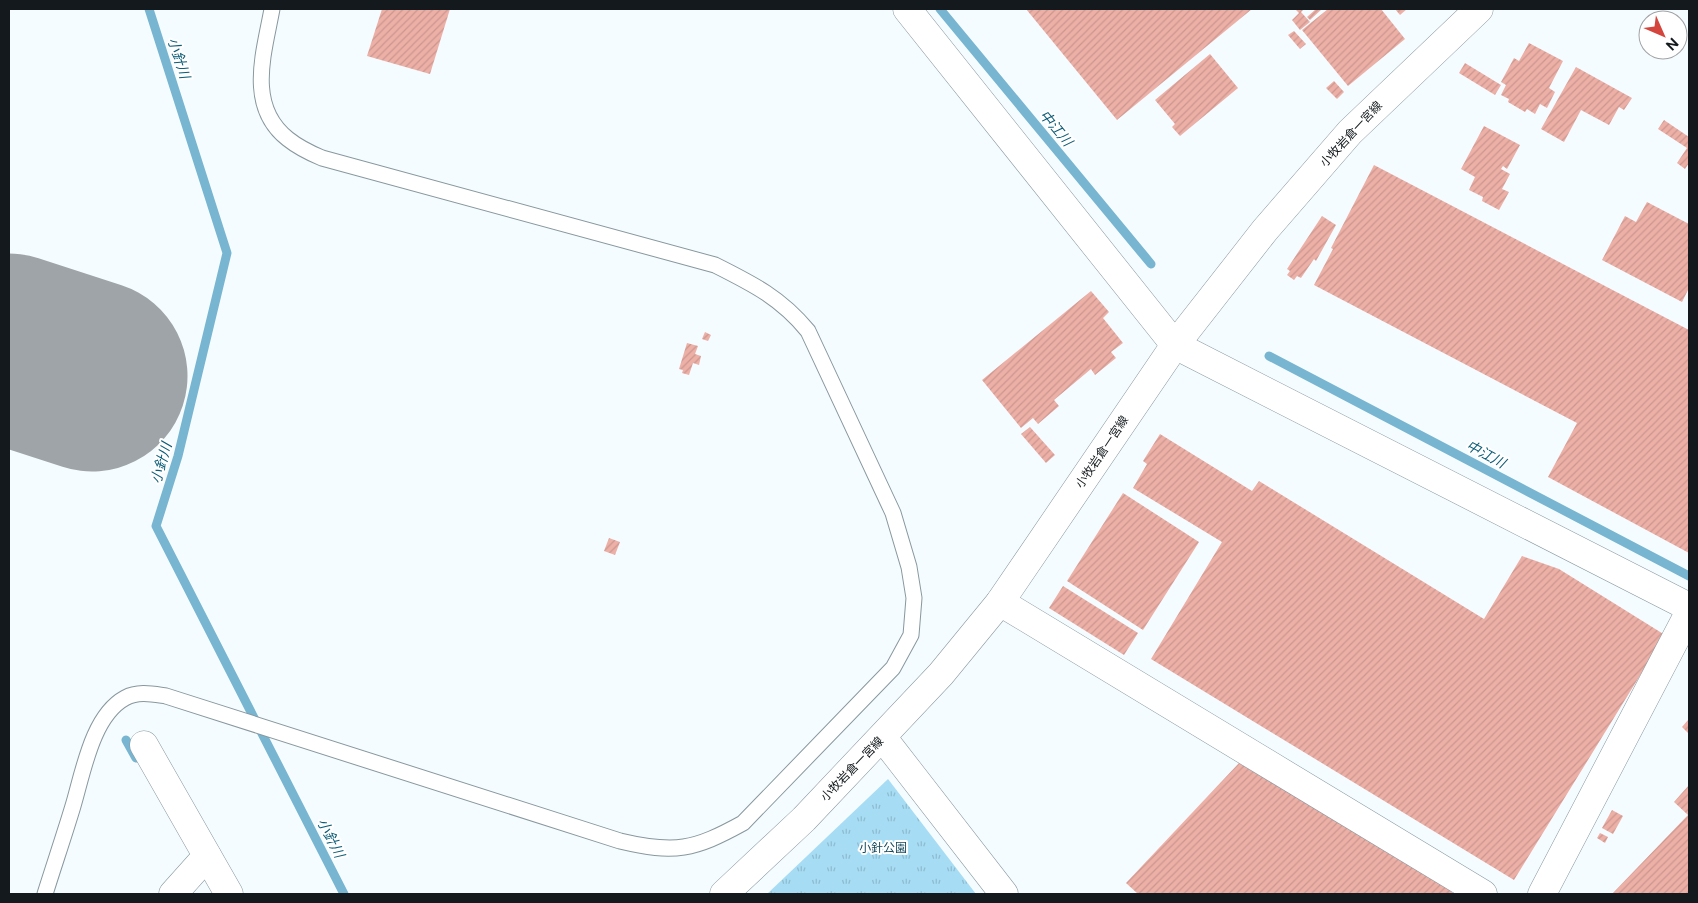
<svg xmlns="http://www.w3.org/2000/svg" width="1698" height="903" viewBox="0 0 1698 903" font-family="'Public Sans','Noto Sans JP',sans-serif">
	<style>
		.park { fill: url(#park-tufts) }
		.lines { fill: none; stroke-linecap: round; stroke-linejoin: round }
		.stream { stroke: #78b5d0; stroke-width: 9 }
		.runway { stroke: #9ea4a8; stroke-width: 191 }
		.building { fill: url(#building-hatch) }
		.service-casing { stroke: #88989f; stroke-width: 17 }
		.minor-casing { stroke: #88989f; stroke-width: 29 }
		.tertiary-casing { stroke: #88989f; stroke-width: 29 }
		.secondary-casing { stroke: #88989f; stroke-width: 29 }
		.service { stroke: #fff; stroke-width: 15 }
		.minor { stroke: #fff; stroke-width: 28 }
		.tertiary { stroke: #fff; stroke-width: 28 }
		.secondary { stroke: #fff; stroke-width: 28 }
		.labels { text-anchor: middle; stroke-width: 4; stroke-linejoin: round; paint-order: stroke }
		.street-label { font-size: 12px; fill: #13191c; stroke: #fff }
		.park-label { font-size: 12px; fill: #15485b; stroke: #fff }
		.water-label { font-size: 14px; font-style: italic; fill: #0b5d78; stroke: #fff }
	</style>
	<defs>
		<pattern id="park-tufts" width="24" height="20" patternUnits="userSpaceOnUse" patternTransform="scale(1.25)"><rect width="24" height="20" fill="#a6dcf4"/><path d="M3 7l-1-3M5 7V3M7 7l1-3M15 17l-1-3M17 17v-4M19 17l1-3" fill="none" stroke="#8ebcd1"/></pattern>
		<pattern id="building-hatch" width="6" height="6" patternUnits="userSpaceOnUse" patternTransform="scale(1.25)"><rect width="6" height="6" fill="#edb0a7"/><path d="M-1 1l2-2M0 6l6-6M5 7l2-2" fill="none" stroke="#ca978f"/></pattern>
	</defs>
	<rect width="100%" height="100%" fill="#f5fcff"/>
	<polygon class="park" points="888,779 976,894 767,894"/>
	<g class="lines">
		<g class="stream">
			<polyline points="149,9 227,253 178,456 156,526 344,894"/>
			<polyline points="940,9 1151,264"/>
			<polyline points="1269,356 1689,576"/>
			<polyline points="126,740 136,758"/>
		</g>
		<polyline class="runway" points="9,349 92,376"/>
	</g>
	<g class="building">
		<polygon points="382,9 450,9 430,74 367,56"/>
		<polygon points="1026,9 1252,9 1117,120"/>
		<polygon points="1295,9 1304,9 1301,12 1310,22 1300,30 1292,20 1299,13"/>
		<polygon points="1316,9 1322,9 1310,20 1307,17"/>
		<polygon points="1328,9 1381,9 1405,39 1348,86 1302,30"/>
		<polygon points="1395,9 1407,9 1400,15"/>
		<polygon points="1294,31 1306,44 1300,49 1288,35"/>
		<polygon points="1529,43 1563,61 1549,88 1555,92 1547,108 1540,104 1535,114 1527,109 1525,112 1508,102 1509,99 1501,95 1506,85 1501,82 1514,58 1519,61"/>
		<polygon points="1210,54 1238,88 1180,136 1172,127 1175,124 1155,100"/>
		<polygon points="1465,63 1501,85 1495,95 1459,73"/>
		<polygon points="1576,67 1632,98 1624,110 1619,107 1609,125 1581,110 1564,142 1541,129"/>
		<polygon points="1334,81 1344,92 1337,99 1326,88"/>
		<polygon points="1664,120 1689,137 1689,163 1685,169 1677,163 1687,148 1658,129"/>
		<polygon points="1484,126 1520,145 1507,169 1503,166 1501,169 1510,174 1502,189 1509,192 1499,210 1482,201 1483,197 1469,190 1475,177 1461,169"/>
		<polygon points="1374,165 1689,330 1689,553 1548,477 1577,423 1314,285 1333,249 1331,248"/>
		<polygon points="1647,202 1689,224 1689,288 1682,302 1602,260 1625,216 1636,222"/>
		<polygon points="1322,216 1336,225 1316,261 1314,259 1301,278 1297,276 1294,280 1287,275 1290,271 1287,269"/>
		<polygon points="1091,291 1109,312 1103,318 1123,343 1111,352 1116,358 1095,375 1091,369 1054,400 1059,406 1038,424 1033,418 1021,428 982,380"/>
		<polygon points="705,332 711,335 708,341 702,339"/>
		<polygon points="687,343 698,346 695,354 701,356 699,365 693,363 689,375 682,373 683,370 679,369"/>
		<polygon points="1030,427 1055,455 1046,463 1021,434"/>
		<polygon points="1160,434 1252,491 1259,481 1484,619 1522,556 1559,569 1665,635 1514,880 1151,659 1222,542 1133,488 1147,464 1143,461"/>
		<polygon points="1123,493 1199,542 1143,630 1067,581"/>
		<polygon points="609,538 620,542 615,555 604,551"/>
		<polygon points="1063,586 1138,633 1124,655 1049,608"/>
		<polygon points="1689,719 1689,734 1682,727"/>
		<polygon points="1239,763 1445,886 1454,894 1138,894 1126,883"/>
		<polygon points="1689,785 1689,894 1612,894 1688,815 1674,802"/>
		<polygon points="1612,810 1623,816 1613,834 1602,828"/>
		<polygon points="1600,833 1608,837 1605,843 1597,838"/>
	</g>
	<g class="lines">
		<defs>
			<path id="service" d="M45,894C54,865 64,836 73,806C83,773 92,716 125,698C138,691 152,694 166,696L620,841C675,854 694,850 743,823L893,668L911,635L914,598L909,567L893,513L808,331C781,298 753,284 715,265L322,158C310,153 298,147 288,139C246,106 264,53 272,9"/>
			<g id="minor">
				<polyline points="1000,602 1483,894"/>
				<polyline points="883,738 1004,894"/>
				<polyline points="144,745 229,894"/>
				<polyline points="173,894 207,856"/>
				<polyline points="1542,894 1689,613"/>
			</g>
			<polyline id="tertiary" points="907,9 1175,345 1689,607"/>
			<polyline id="secondary" points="724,894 804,819 941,674 1000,602 1175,345 1265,230 1350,132 1479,9"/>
		</defs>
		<use href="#service" class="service-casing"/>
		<use href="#minor" class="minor-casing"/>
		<use href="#tertiary" class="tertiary-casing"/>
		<use href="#secondary" class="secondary-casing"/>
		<use href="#service" class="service"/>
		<use href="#minor" class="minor"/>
		<use href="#tertiary" class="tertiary"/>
		<use href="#secondary" class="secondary"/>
	</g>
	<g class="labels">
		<g class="street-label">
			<text transform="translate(1351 134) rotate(-47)" y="4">小牧岩倉一宮線</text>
			<text transform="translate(1102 452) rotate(-56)" y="4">小牧岩倉一宮線</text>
			<text transform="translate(852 769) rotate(-46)" y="4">小牧岩倉一宮線</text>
		</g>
		<g class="park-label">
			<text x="883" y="852">小針公園</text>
		</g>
		<g class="water-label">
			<text transform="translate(179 58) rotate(72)" y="5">小針川</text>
			<text transform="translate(1056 128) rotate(50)" y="5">中江川</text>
			<text transform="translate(1486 454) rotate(28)" y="5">中江川</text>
			<text transform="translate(161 463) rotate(-74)" y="5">小針川</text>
			<text transform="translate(331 838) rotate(63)" y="5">小針川</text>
		</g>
	</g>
	<rect width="1698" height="903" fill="none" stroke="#13191c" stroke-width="20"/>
	<g transform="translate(1663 35) rotate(135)"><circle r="24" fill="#ffffff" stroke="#a1a3a4"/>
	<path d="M0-4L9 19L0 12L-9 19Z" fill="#d4463d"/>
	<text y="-8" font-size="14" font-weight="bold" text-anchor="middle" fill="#13191c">N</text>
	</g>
</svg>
